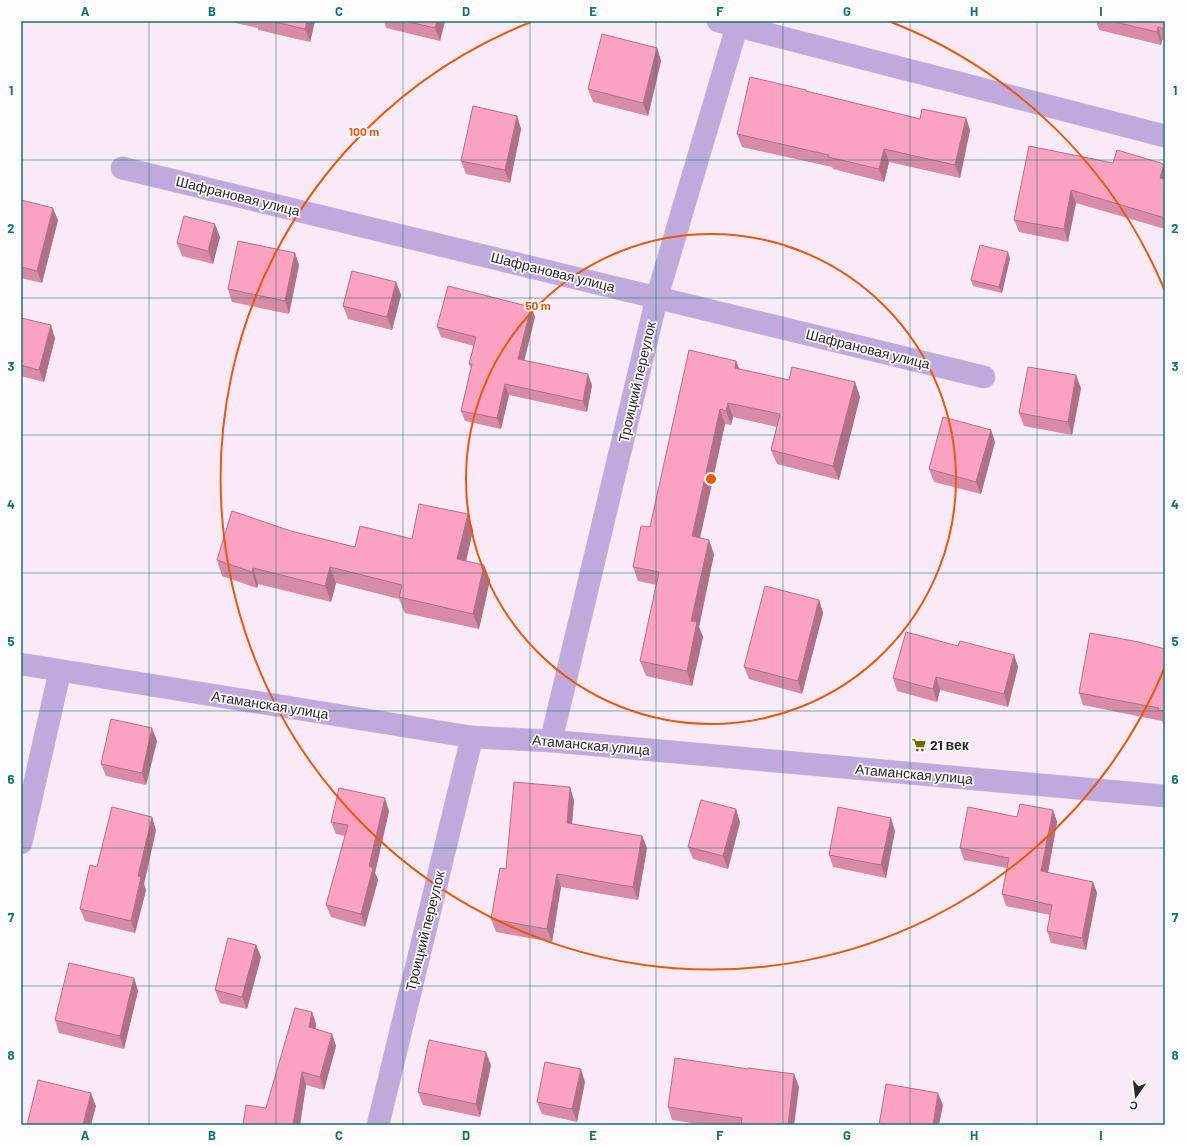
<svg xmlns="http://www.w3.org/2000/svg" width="1186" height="1146" viewBox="0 0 1186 1146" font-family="Barlow,sans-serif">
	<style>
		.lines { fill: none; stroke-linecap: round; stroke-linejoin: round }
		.minor-casing { stroke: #d5c7d2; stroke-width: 23 }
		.minor { stroke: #c0a9dd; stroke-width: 22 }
		.wall { fill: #d88ba7 }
		.shaded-wall { fill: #b07188 }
		.building { fill: #fba2c2; stroke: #b07188 }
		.grid { fill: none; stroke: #0f766e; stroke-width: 1; stroke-opacity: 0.55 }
		.ring { fill: none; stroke: #e8590c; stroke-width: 2 }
		.labels { text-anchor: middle; stroke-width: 3.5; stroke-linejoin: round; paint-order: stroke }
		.street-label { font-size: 14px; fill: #2c262b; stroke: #fffcfe }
		.poi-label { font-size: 14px; font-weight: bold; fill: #2c262b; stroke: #fffcfe; text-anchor: start }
		.centre { fill: #e8590c; stroke: #fffcfe; stroke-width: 2 }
		.ring-label { font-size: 12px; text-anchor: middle; font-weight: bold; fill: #e8590c; stroke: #fffcfe; stroke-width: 3.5; stroke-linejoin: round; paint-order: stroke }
		.neatline { fill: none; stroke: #0f766e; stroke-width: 1.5 }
		.grid-label { font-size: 13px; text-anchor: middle; font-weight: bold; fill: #0f766e }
	</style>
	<rect width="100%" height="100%" fill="#faeaf7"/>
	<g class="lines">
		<defs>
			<g id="minor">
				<polyline points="718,21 1165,136"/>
				<polyline points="122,168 984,377"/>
				<polyline points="21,664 472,737 551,741 1165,796"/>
				<polyline points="551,741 657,297 737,26"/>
				<polyline points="21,843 60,671"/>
				<polyline points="378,1125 472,737"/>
			</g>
		</defs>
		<use href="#minor" class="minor-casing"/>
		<use href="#minor" class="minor"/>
	</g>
	<g class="wall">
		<polygon points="226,21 315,21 310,42 258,30 258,28"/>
		<polygon points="384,21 445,21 440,41 386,28"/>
		<polygon points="1096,21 1165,21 1165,40 1162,40 1161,45 1099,30"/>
		<polygon points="657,48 661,61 648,116 593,102 588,89"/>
		<polygon points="806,91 920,119 966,118 970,130 960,178 889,162 884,182 833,169 832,167 742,147 737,134"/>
		<polygon points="517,116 521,129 510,183 466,174 461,161"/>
		<polygon points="1113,163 1164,164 1165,166 1165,229 1076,203 1068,242 1019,232 1014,220"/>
		<polygon points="21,200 58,220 42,283 21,278"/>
		<polygon points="220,237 213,264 182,256 177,243"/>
		<polygon points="295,253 299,265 289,314 232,302 228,289"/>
		<polygon points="1010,258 1002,293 973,286 971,280"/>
		<polygon points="396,282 401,295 392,330 348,319 343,306"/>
		<polygon points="531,307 535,317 524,360 592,385 587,412 509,395 501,429 465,421 461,411 471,368 469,364 474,346 441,337 437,327"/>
		<polygon points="21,318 55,338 44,382 21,376"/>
		<polygon points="736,361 739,369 789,380 855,382 860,397 839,480 777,464 771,450 777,427 733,417 731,425 725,424 700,538 714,554 699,627 703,637 692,686 646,676 640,661 656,585 638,581 633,567 650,527"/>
		<polygon points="1081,388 1072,435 1024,426 1019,413"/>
		<polygon points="991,430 995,442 981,494 934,482 929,469"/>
		<polygon points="468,514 473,530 466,561 490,580 479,629 405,613 399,599 336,583 331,602 258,584 257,588 222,576 217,560 291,531 355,547 412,539"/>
		<polygon points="819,600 823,613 802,694 749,679 744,667"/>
		<polygon points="958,646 1014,655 1018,667 1008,707 940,690 937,702 897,691 893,678"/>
		<polygon points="1165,649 1165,723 1163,723 1162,721 1083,705 1079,693"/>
		<polygon points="157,741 146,785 106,776 101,764"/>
		<polygon points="574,800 572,824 642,836 647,848 638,900 561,887 552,942 496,932 491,919 506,869"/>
		<polygon points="1053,810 1057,822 1048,873 1093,882 1097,893 1086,950 1051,943 1047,931 1050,915 1006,906 1002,894 1007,868 964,860 960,848 1017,817"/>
		<polygon points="389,811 375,873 378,880 365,927 331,917 326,905 345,836 336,834 331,822"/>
		<polygon points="740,822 728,869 693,859 688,847"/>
		<polygon points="156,830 144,884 146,890 135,933 85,921 80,909 97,867"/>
		<polygon points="895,831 886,878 833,867 829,855"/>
		<polygon points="256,945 261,957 247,1009 220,1003 215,990"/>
		<polygon points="134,978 138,991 124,1049 59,1033 55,1020"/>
		<polygon points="312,1012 316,1024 316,1029 332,1034 336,1046 324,1090 306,1085 300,1125 243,1125 266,1108"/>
		<polygon points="491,1065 480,1117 423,1105 418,1092"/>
		<polygon points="794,1074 799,1087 794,1125 705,1125 672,1120 668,1107"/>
		<polygon points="585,1082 577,1122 542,1114 537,1102"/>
	</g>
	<g class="shaded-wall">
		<polygon points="307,21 315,21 310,42 305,29"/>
		<polygon points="437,21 445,21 440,41 435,28"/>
		<polygon points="1158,27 1162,40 1161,45 1157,32"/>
		<polygon points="657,48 661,61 648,116 643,103"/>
		<polygon points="517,116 521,129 510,183 505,170"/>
		<polygon points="966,118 970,130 960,178 955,165"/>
		<polygon points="884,149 889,162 884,182 879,169"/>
		<polygon points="1164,164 1165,166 1165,191 1160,178"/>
		<polygon points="1071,190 1076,203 1068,242 1064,229"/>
		<polygon points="53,208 58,220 42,283 37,271"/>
		<polygon points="215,224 220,237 213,264 208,251"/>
		<polygon points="1008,252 1010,258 1002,293 999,287"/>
		<polygon points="295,253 299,265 289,314 285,301"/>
		<polygon points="396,282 401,295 392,330 387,317"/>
		<polygon points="531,307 535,317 522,370 518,359"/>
		<polygon points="51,325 55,338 44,382 39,370"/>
		<polygon points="736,361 742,376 735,368"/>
		<polygon points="588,374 592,385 587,412 583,401"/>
		<polygon points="1076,375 1081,388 1072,435 1068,422"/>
		<polygon points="855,382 860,397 839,480 833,466"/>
		<polygon points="505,384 509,395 501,429 497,418"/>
		<polygon points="728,403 733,417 731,425 726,411"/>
		<polygon points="720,409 725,424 697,551 692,536"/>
		<polygon points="991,430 995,442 981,494 976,482"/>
		<polygon points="468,514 473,530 463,575 457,559"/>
		<polygon points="709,540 714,554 699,627 703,637 692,686 687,671 691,621"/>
		<polygon points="484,565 490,580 479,629 473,614"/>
		<polygon points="330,567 336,583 331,602 325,586"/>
		<polygon points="253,568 258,584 257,588 252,572"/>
		<polygon points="819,600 823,613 802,694 798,681"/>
		<polygon points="1014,655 1018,667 1008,707 1004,694"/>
		<polygon points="936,677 940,690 937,702 933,689"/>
		<polygon points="152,728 157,741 146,785 142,773"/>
		<polygon points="570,787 574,800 571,836 567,823"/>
		<polygon points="385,798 389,811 375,873 378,880 365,927 361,914 369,866"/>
		<polygon points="736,809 740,822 728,869 723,856"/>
		<polygon points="1053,810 1057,822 1046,883 1041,871"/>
		<polygon points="152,817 156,830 144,884 146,890 135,933 131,921 138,876"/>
		<polygon points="891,818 895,831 886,878 881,865"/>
		<polygon points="642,836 647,848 638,900 633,887"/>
		<polygon points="557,874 561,887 552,942 547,929"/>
		<polygon points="1093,882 1097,893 1086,950 1082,938"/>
		<polygon points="256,945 261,957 247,1009 242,997"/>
		<polygon points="134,978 138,991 124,1049 120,1036"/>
		<polygon points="312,1012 316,1024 314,1040 309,1027"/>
		<polygon points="332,1034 336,1046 324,1090 320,1077"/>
		<polygon points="486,1052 491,1065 480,1117 476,1104"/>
		<polygon points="581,1069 585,1082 577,1122 572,1109"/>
		<polygon points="302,1072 306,1085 300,1125 293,1125"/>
		<polygon points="794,1074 799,1087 794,1125 788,1125"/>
		<polygon points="91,1093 96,1106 91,1125 83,1125"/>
		<polygon points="938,1093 943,1105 939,1125 933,1125"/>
	</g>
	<g class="building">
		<polygon points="271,21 307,21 305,29"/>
		<polygon points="405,21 437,21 435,28"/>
		<polygon points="1111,21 1165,21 1165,29 1158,27 1157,32"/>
		<polygon points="602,34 657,48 643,103 588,89"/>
		<polygon points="750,77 806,90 806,91 920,119 922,109 966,118 955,165 884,149 879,169 828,157 829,155 737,134"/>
		<polygon points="473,106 517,116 505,170 461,161"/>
		<polygon points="1029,146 1113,163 1117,150 1164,164 1160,178 1165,179 1165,218 1071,190 1064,229 1014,220"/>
		<polygon points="21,200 53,208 37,271 21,267"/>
		<polygon points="184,216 215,224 208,251 177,243"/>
		<polygon points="238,241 295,253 285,301 228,289"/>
		<polygon points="980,245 1008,252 999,287 971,280"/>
		<polygon points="352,271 396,282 387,317 343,306"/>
		<polygon points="448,286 531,307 518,359 588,374 583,401 505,384 497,418 461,411 472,364 469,364 476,337 437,327"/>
		<polygon points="21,318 51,325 39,370 21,365"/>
		<polygon points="689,350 736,361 735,368 789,380 792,367 855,382 833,466 771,450 780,414 728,403 726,411 720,409 692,536 709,540 691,621 697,622 687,671 640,661 659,572 633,567 641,526 650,527"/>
		<polygon points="1028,367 1076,375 1068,422 1019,413"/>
		<polygon points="943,417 991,430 976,482 929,469"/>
		<polygon points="419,504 468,514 457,559 484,565 473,614 399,597 402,585 330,567 325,586 253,568 252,572 217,560 232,511 291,531 355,547 360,526 412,539"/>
		<polygon points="765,586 819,600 798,681 744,667"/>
		<polygon points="906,632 958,646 960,641 1014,655 1004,694 936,677 933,689 893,678"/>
		<polygon points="1090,633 1139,642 1165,649 1165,711 1158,710 1159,708 1079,693"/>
		<polygon points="111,719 152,728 142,773 101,764"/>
		<polygon points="514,782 570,787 567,823 642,836 633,887 557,874 547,929 491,919 500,868 506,869"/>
		<polygon points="339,788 385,798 369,866 373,868 361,914 326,905 348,825 331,822"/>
		<polygon points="701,800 736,809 723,856 688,847"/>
		<polygon points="1020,804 1053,810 1041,871 1093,882 1082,938 1047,931 1052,905 1002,894 1009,858 960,848 968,807 1017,817"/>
		<polygon points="112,807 152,817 138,876 141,877 131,921 80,909 90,865 97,867"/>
		<polygon points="838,807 891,818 881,865 829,855"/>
		<polygon points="228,938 256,945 242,997 215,990"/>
		<polygon points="69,963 134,978 120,1036 55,1020"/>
		<polygon points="295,1008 312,1012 309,1027 332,1034 320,1077 302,1072 293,1125 243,1125 246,1105 266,1108"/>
		<polygon points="429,1040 486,1052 476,1104 418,1092"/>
		<polygon points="675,1058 748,1069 748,1068 794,1074 788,1125 741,1125 742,1118 668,1107"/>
		<polygon points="545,1062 581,1069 572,1109 537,1102"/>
		<polygon points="38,1080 91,1093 83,1125 27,1125"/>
		<polygon points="886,1084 938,1093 933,1125 879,1125"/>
	</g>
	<path class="grid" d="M149,21V1125M276,21V1125M403,21V1125M530,21V1125M656,21V1125M783,21V1125M910,21V1125M1037,21V1125M21,160H1165M21,298H1165M21,435H1165M21,573H1165M21,711H1165M21,848H1165M21,986H1165"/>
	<g class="ring">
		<circle cx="711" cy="479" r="245"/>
		<path d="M1165 667A491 491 0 1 1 531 22M891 22A491 491 0 0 1 1165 291"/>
	</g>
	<defs>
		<symbol id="supermarket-bare" viewBox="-9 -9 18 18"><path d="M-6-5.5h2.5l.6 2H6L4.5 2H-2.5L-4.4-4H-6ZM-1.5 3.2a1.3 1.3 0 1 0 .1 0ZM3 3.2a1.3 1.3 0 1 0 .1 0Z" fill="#746900" stroke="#fffcfe" stroke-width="2.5" paint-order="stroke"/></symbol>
	</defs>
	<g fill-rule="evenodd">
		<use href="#supermarket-bare" x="909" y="735" width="20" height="20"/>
	</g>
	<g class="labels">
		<g class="street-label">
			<text transform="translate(238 196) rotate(14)" y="5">Шафрановая улица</text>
			<text transform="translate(553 272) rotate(14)" y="5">Шафрановая улица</text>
			<text transform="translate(868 349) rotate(14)" y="5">Шафрановая улица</text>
			<text transform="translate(637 382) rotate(-77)" y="5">Троицкий переулок</text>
			<text transform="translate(270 705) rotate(9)" y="5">Атаманская улица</text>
			<text transform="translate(591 745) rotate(5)" y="5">Атаманская улица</text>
			<text transform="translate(914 774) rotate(5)" y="5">Атаманская улица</text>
			<text transform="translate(425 931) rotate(-76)" y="5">Троицкий переулок</text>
		</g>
		<g class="poi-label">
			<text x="930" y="750">21 век</text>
		</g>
	</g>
	<circle cx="711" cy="479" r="6" class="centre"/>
	<g class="ring-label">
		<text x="364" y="136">100 m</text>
		<text x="538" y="310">50 m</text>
	</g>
	<rect width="1186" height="1146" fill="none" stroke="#fffcfe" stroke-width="44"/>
	<g transform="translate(1136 1096) rotate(194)" stroke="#fffcfe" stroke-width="3" paint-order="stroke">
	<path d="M0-3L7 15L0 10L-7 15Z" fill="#2c262b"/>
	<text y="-6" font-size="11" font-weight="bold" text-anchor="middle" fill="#2c262b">С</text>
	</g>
	<rect x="22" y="22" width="1142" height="1102" class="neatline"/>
	<g class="grid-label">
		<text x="85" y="16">A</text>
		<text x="212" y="16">B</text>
		<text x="339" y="16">C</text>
		<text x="466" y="16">D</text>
		<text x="593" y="16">E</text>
		<text x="720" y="16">F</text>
		<text x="847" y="16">G</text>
		<text x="974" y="16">H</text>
		<text x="1101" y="16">I</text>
		<text x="11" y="95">1</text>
		<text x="1175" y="95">1</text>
		<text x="11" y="233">2</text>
		<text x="1175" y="233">2</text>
		<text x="11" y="371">3</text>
		<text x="1175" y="371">3</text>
		<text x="11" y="509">4</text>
		<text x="1175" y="509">4</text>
		<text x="11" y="646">5</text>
		<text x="1175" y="646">5</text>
		<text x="11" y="784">6</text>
		<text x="1175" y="784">6</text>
		<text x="11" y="922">7</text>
		<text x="1175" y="922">7</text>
		<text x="11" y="1060">8</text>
		<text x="1175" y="1060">8</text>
		<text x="85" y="1140">A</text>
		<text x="212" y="1140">B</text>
		<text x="339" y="1140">C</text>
		<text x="466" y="1140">D</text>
		<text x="593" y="1140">E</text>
		<text x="720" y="1140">F</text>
		<text x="847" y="1140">G</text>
		<text x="974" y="1140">H</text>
		<text x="1101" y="1140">I</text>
	</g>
</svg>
